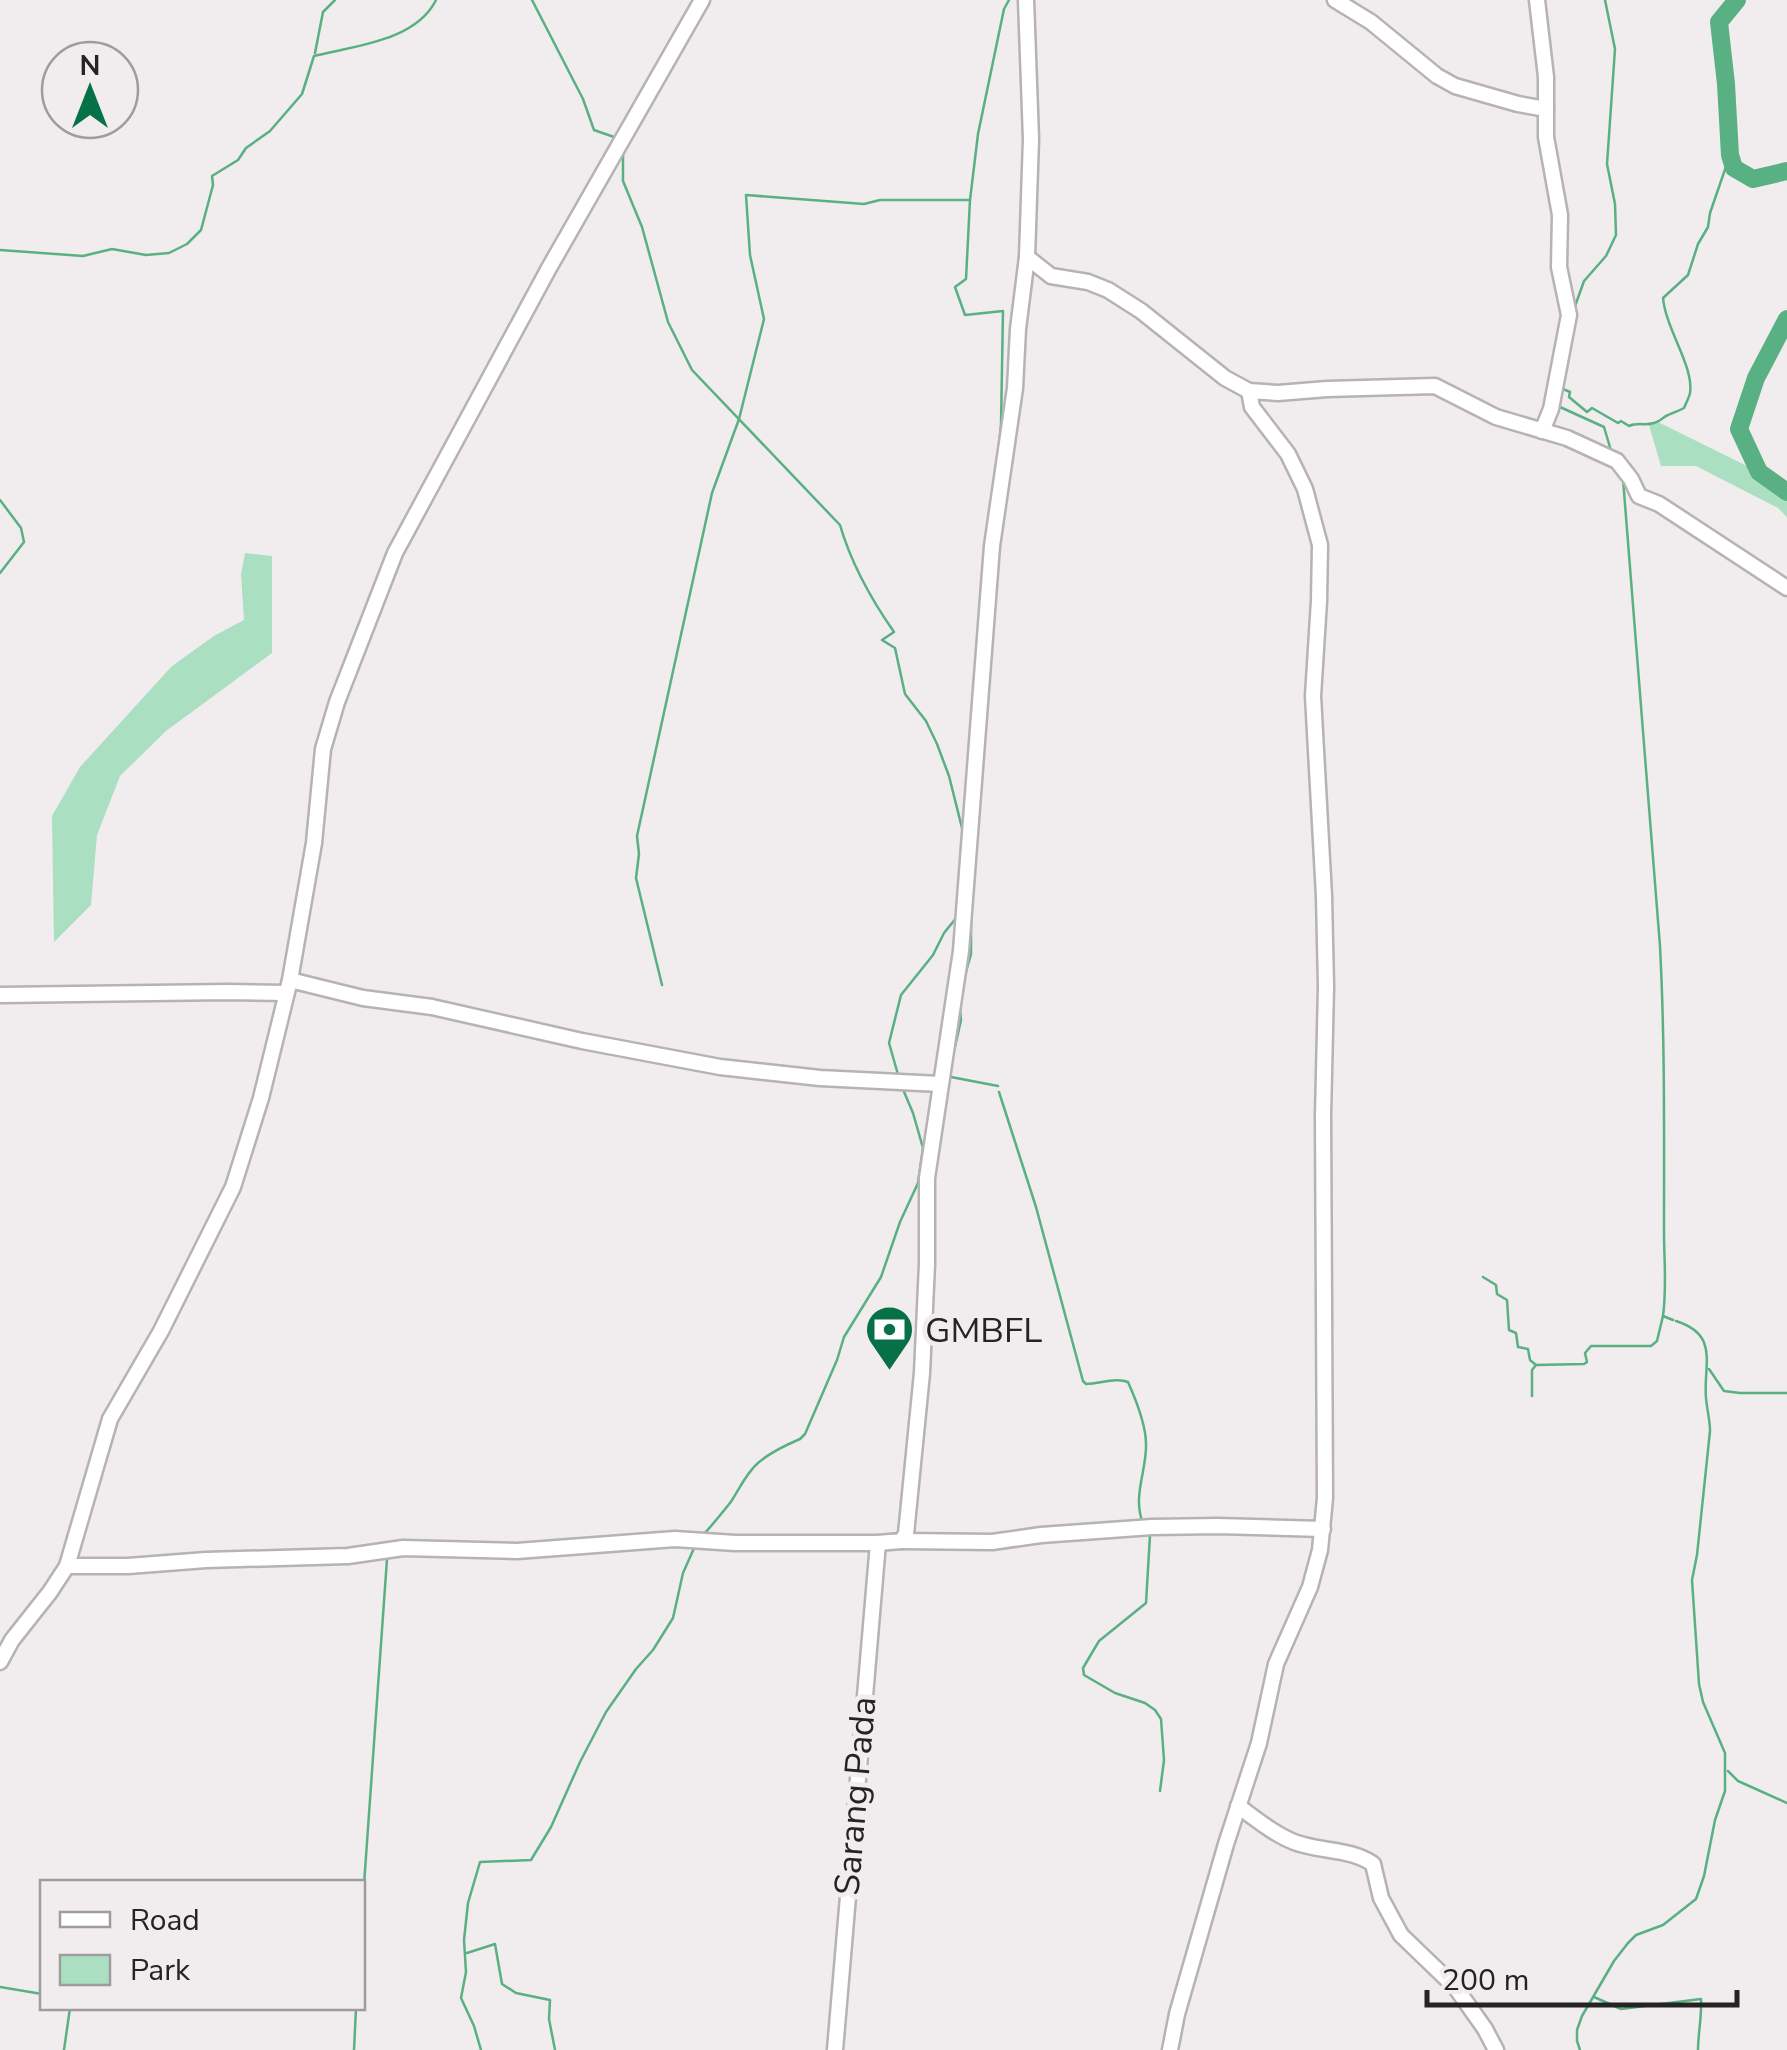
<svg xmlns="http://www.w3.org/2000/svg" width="1787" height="2050" viewBox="0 0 1787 2050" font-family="'Nunito Sans',sans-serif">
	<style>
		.green { fill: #abdfc1 }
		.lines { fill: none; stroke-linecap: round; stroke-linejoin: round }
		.stream { stroke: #58b083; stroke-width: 2.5 }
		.river { stroke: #58b083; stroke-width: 18 }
		.minor-casing { stroke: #b7b2b3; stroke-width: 19 }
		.minor { stroke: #fff; stroke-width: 14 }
		.labels { text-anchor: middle; stroke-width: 10; stroke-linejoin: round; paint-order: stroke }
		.poi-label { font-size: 35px; fill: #252324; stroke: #f1eced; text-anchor: start }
		.street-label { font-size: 35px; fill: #252324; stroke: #f1eced }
	</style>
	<rect width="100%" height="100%" fill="#f1eced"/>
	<g class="green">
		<polygon points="1658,422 1759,472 1787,492 1787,517 1778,508 1696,466 1661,466 1649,425"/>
		<polygon points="245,553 272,556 272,653 166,731 120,776 97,835 91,905 54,942 52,816 80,767 172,666 214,636 244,620 241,574"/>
	</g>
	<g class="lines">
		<g class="stream">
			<polyline points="532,0 583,99 594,130 614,137"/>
			<polyline points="315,53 323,12 335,0"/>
			<path d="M623,150V181L642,227L668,322L692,370L840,525C851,563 871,599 894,632L882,640L895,648L905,694L926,721L937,744L949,776L964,836"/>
			<path d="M0,250L83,256L112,249L146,255L169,253L187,244L201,230L213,185L212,176L238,160L246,148L270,131L302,94L314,56C354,46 416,41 436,0"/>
			<polyline points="1574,309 1584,281 1606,256 1616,235 1615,204 1607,164 1615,49 1605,0"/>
			<path d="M1563,389L1570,392L1569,397L1587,412L1592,408L1618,423L1621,421L1629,426C1638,422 1645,426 1654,423C1662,421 1661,418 1668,415C1674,412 1679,411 1684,408C1686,403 1689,398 1690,393C1694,366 1666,330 1663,298L1688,275L1698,244L1708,227L1710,213L1730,155"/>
			<polyline points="1560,407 1604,427 1612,454"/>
			<polyline points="996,474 1001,425 1003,311 965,315 955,287 966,279 970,200 978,134 1004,9 1009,0"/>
			<path d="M1623,479L1660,946C1665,1042 1664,1136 1664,1232C1664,1260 1667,1287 1663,1316L1673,1320"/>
			<polyline points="0,500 21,528 24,542 0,573"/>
			<polyline points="958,895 962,853"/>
			<polyline points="662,985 636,878 639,854 637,836 712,493 739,419 764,319 750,255 746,195 864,204 880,200 970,200"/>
			<polyline points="962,986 971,954 971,915"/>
			<polyline points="952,1060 961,1020 960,1009"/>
			<polyline points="950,1067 951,1077 998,1086"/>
			<polyline points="899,1078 889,1043 901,995 933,955 944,933 957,917"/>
			<path d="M999,1092L1036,1207L1083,1381L1086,1384C1100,1384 1116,1377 1128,1382C1136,1400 1146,1425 1146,1444C1147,1470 1132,1497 1143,1523"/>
			<polyline points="1483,1277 1496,1285 1497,1294 1507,1300 1509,1330 1516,1333 1518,1347 1528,1349 1530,1360 1536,1365 1584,1364 1587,1362 1585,1353 1591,1346 1651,1346 1657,1341 1663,1316"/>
			<polyline points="1709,1369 1724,1391 1740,1393 1787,1393"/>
			<polyline points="1532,1396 1532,1370 1536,1365"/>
			<polyline points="1148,1532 1150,1535 1146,1603 1099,1641 1083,1668 1084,1675 1115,1693 1145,1703 1155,1710 1161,1719 1164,1760 1160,1791"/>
			<path d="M704,1534C713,1524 722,1513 730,1503C739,1490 746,1473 758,1463C769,1453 786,1445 800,1439L805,1434L837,1360L844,1337L881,1277L900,1222L918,1183L923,1148L913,1113L902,1087"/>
			<polyline points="1728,1771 1738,1781 1787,1803"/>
			<polyline points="362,1913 387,1559"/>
			<polyline points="467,1953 495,1944 502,1984 516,1993 550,2000 549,2019 555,2050"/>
			<polyline points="0,1987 42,1994"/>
			<path d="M1594,1997L1621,2009L1701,1999C1702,2017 1698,2033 1698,2050"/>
			<polyline points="64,2050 70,2008"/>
			<polyline points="354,2050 356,2008"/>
			<polyline points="481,2050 474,2026 461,1998 466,1972 464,1940 468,1903 480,1862 531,1860 551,1827 580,1762 606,1712 636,1669 653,1650 673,1618 683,1573 695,1546"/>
			<path d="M1580,2050L1577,2041V2030L1582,2016L1614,1961L1628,1943L1636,1935L1663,1925L1696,1899L1704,1876L1715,1820L1725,1791V1753L1703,1702L1699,1684L1692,1580L1697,1555L1710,1431C1710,1420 1707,1410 1706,1398C1703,1364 1720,1335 1676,1321"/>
		</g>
		<g class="river">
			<polyline points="1737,0 1719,22 1726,84 1730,155 1734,168 1753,179 1787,171"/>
			<polyline points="1787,319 1756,378 1739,429 1759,472 1787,492"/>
		</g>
		<defs>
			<g id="minor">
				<polyline points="1335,0 1371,22 1437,76 1455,86 1518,104 1546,109"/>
				<polyline points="1537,0 1546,77 1546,137 1560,215 1559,267 1569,315 1551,409 1542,431"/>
				<polyline points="1027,257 1051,276 1088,282 1108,290 1141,311 1225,378 1249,391 1278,393 1327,389 1435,386 1496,417 1567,438 1617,461 1631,479 1639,496 1659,504 1787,588"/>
				<polyline points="290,980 363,998 432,1007 582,1041 720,1067 820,1078 940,1084"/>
				<polyline points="0,995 228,992 286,993"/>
				<polyline points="901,1541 992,1542 1041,1535 1152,1527 1218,1526 1323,1529"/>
				<polyline points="67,1566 128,1566 206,1560 348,1556 403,1548 517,1551 675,1539 735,1543 878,1543 901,1541 906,1534 922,1373 927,1264 927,1178 961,951 992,546 1015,388 1018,329 1027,257 1031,139 1026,0"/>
				<polyline points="0,1662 12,1640 50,1592 67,1566 110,1419 161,1331 233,1187 261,1098 290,980 314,843 323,749 337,702 395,553 549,268 702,0"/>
				<path d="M1238,1806C1256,1819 1274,1834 1294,1842C1320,1852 1350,1848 1373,1864L1381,1898L1401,1935L1456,1988L1485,2029L1496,2050"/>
				<polyline points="835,2050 878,1543"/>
				<polyline points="1170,2050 1177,2014 1226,1844 1259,1743 1276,1664 1310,1587 1320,1550 1325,1498 1323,1116 1326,987 1324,896 1313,696 1319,601 1320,545 1305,489 1288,454 1252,407 1249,391"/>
			</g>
		</defs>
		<use href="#minor" class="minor-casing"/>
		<use href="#minor" class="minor"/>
	</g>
	<defs>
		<symbol id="bank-pin" viewBox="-11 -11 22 30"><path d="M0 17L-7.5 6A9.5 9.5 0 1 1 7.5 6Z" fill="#067047" stroke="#f1eced"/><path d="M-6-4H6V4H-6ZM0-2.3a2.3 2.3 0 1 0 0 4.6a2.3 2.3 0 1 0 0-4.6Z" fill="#fff"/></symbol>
	</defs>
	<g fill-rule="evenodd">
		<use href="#bank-pin" x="862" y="1302" width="55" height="75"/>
	</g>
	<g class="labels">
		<g class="poi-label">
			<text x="925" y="1342">GMBFL</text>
		</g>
		<g class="street-label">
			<text transform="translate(855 1796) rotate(-85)" y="12">Sarang Pada</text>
		</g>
	</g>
	<rect x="40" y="1880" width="325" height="130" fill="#f1eced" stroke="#9f9c9d" stroke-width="2.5"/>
	<rect x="60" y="1912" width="50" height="15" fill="#ffffff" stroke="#9f9c9d" stroke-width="2.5"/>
	<text x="130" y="1930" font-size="30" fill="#252324">Road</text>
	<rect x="60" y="1955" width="50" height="30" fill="#abdfc1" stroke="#9f9c9d" stroke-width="2.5"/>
	<text x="130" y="1980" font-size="30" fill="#252324">Park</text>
	<g transform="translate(90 90)"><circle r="48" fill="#f1eced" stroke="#9f9c9d" stroke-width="2.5"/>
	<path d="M0-8L18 38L0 25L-18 38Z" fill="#067047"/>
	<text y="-15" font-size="28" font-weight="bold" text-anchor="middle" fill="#252324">N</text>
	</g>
	<path d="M1427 1990v15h310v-15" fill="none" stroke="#252324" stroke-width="5"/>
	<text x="1442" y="1990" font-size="30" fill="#252324" stroke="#f1eced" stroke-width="8" paint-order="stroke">200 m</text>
</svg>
